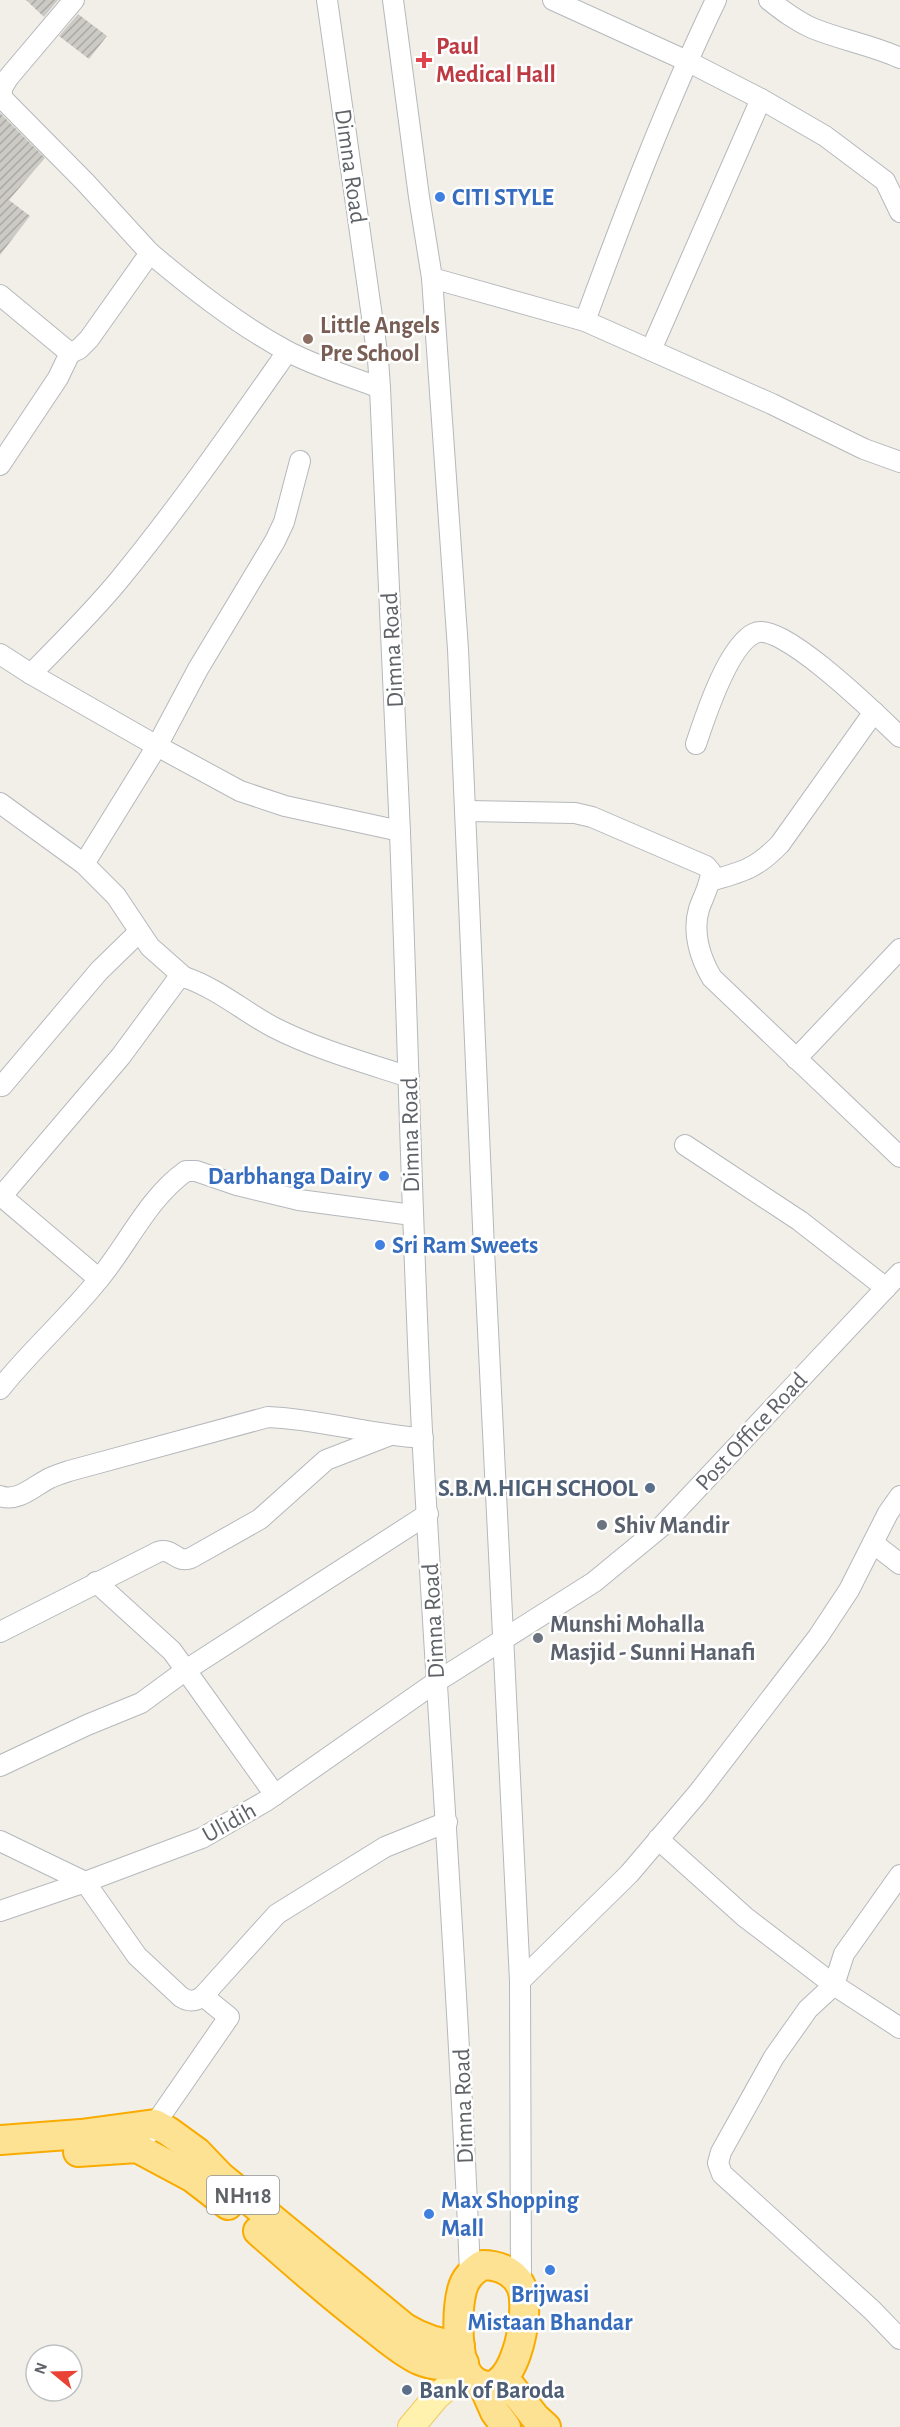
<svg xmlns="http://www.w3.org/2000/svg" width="900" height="2427" viewBox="0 0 900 2427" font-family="'Alegreya Sans',sans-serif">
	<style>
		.building { fill: url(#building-hatch) }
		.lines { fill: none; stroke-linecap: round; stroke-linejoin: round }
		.minor-casing { stroke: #b5b8bc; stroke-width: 22 }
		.major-casing { stroke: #f2c960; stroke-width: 28 }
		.highway-casing { stroke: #f9ab00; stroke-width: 32 }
		.minor { stroke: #fff; stroke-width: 20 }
		.major { stroke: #fff2af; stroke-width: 26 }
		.highway { stroke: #fde293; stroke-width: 28 }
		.health-dot { fill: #e0444e; stroke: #fff; stroke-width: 2 }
		.shop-dot { fill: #3f7fe0; stroke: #fff; stroke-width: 2 }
		.education-dot { fill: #8d6e63; stroke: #fff; stroke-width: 2 }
		.service-dot { fill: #5c6f8a; stroke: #fff; stroke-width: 2 }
		.worship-dot { fill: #6b7280; stroke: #fff; stroke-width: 2 }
		.labels { text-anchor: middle; stroke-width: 5; stroke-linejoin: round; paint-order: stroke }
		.shield { fill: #fff; stroke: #8f9295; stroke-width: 1.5 }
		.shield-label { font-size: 22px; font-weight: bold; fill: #5f6368 }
		.health-label { font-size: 24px; font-weight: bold; fill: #be3a42; stroke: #fff; text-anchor: start }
		.street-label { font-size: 24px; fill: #5f6368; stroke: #fff }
		.shop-label { font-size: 24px; font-weight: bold; fill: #366cbe; stroke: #fff; text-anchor: start }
		.education-label { font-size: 24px; font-weight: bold; fill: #785e54; stroke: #fff; text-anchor: start }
		.service-label { font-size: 24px; font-weight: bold; fill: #4e5e75; stroke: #fff; text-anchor: end }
		.worship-label { font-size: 24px; font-weight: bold; fill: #5b616d; stroke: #fff; text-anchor: start }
	</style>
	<defs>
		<pattern id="building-hatch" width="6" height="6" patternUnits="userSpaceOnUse" patternTransform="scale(1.5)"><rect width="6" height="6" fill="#cccac5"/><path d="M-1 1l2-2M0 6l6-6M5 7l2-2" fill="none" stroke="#a9a8a4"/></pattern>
	</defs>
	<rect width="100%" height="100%" fill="#f1efe8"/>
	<g class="building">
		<polygon points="26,0 58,0 44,17"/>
		<polygon points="78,14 107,36 89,59 59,36"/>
		<polygon points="0,113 45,158 9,200 30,216 0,255"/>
	</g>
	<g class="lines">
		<defs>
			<g id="minor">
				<polyline points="74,0 8,78 2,88 2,98 85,182 150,253"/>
				<path d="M327,0L378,359L380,388C387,537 394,685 400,833C408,1033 412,1232 422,1431C437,1712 459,1992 470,2273"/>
				<polyline points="393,0 419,197 432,278 458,649 484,1249 520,1981 521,2285"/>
				<polyline points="553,0 687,61 761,99 651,350"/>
				<path d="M769,0C783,11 796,21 812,28C841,40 872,45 900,58"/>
				<polyline points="761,99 825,136 885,181 900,212"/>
				<polyline points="432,278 585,321 772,404 864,449 900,462"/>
				<polyline points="0,295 70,353 58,378 0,465"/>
				<path d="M585,321C625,212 666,104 716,0"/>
				<path d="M70,353L79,349L89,339L150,253C193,289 236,323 285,350C314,366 349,376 380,388"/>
				<polyline points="0,654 31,674 157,746 240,791 285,806 400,831"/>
				<path d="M31,674C61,643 92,613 119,580C179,507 233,429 287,352"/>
				<path d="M696,744C705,717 728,645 755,633C781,620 879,717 900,737"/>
				<polyline points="0,803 84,864 116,896 150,947 184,977"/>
				<path d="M466,811L575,813L592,817L706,866L711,872C710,886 703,897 699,909C692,932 700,958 712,978L900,1157"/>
				<polyline points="84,864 157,746 198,669 275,541 284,522 300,461"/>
				<path d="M710,881C742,872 756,869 780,844L874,712"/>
				<polyline points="796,1059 900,949"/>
				<polyline points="2,1086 99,971 139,932"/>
				<polyline points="685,1145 800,1221 886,1288"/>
				<polyline points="0,1195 99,1279"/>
				<path d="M0,1198L121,1056L177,980L184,977C217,988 243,1011 273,1027C316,1049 363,1062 409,1077"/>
				<path d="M0,1389C31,1350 68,1318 99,1279C128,1244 148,1198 186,1171H196L237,1185L299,1200L412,1215"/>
				<path d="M0,1496C18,1503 35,1485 50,1478C56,1475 63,1473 69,1471L268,1417C320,1419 370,1435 423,1438"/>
				<polyline points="873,1543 900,1564"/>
				<polyline points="96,1582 172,1651 275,1795"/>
				<path d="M0,1632L158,1552C173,1547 176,1564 191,1558L260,1519L326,1460L388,1436"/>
				<polyline points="0,1766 87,1725 141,1703 186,1670 428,1514"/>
				<polyline points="658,1839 745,1917 834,1985 900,2028"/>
				<polyline points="0,1841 85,1882 202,1838 266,1801 436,1682 594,1582 662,1526 900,1273"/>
				<polyline points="900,1875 844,1954 834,1985 808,2009 774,2057 721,2152 718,2163 722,2174 872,2310 900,2339"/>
				<path d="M0,1911L85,1882L137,1956L181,1997C189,2002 195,2002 203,1996L277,1914L385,1847L447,1822"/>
				<polyline points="520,1981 629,1874 698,1793 818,1637 849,1590 888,1513 900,1496"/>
				<polyline points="148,2134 229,2017 203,1996"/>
			</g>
			<polyline id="major" points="411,2427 437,2396 467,2371"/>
			<g id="highway">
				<path d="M0,2140L81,2134L155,2124L168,2131L197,2152L220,2176L405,2328C423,2339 439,2344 460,2346"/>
				<polyline points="78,2152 137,2148 193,2178 228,2205"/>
				<path d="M258,2231C294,2263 329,2294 367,2323C384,2336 400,2351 419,2360C435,2367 448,2366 464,2363"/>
				<path d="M482,2265C497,2265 512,2270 520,2284C534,2308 512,2414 472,2379C455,2364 457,2310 462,2290C465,2278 472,2272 482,2265Z"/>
				<polyline points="504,2378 535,2417 546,2427"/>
				<polyline points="483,2385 495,2412 506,2427"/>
			</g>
		</defs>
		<use href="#minor" class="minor-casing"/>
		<use href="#major" class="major-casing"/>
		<use href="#highway" class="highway-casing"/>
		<use href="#minor" class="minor"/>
		<use href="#major" class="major"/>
		<use href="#highway" class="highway"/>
	</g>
	<path class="health-dot" d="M421 51h6v6h6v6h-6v6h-6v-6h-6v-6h6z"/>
	<g class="shop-dot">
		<circle cx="440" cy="197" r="6"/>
		<circle cx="384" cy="1176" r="6"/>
		<circle cx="380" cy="1245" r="6"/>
		<circle cx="429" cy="2214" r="6"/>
		<circle cx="550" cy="2270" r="6"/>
	</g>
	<circle class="education-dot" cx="308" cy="339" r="6"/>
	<g class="service-dot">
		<circle cx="650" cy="1488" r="6"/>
		<circle cx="407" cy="2390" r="6"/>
	</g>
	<g class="worship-dot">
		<circle cx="602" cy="1525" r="6"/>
		<circle cx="538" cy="1638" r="6"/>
	</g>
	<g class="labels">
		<rect class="shield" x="207" y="2176" width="72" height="38" rx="4.5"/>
		<g class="shield-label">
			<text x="243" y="2203">NH118</text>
		</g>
		<g class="health-label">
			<text x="436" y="54">Paul<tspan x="436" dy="28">Medical Hall</tspan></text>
		</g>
		<g class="street-label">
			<text transform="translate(351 166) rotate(82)" y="8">Dimna Road</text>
			<text transform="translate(392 650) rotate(-93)" y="8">Dimna Road</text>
			<text transform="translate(410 1135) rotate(-91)" y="8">Dimna Road</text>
			<text transform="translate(751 1431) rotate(-47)" y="8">Post Office Road</text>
			<text transform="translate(433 1621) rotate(-93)" y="8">Dimna Road</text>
			<text transform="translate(229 1822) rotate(-29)" y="8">Ulidih</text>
			<text transform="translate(463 2106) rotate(-92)" y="8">Dimna Road</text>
		</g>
		<g class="shop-label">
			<text x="452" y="205">CITI STYLE</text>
			<text x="372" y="1184" text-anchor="end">Darbhanga Dairy</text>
			<text x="392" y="1253">Sri Ram Sweets</text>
			<text x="441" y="2208">Max Shopping<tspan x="441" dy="28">Mall</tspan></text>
			<text x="550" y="2302" text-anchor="middle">Brijwasi<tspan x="550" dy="28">Mistaan Bhandar</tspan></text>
		</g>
		<g class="education-label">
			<text x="320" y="333">Little Angels<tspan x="320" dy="28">Pre School</tspan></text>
		</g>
		<g class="service-label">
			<text x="638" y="1496">S.B.M.HIGH SCHOOL</text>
			<text x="419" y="2398" text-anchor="start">Bank of Baroda</text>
		</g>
		<g class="worship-label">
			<text x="614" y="1533">Shiv Mandir</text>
			<text x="550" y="1632">Munshi Mohalla<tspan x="550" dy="28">Masjid - Sunni Hanafi</tspan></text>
		</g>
	</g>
	<g transform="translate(54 2373) rotate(289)"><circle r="28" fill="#ffffff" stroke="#bfc1c3" stroke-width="1.5"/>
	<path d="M0-4.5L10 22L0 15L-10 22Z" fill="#ea4335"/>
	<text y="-9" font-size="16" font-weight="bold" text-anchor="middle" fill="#5f6368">N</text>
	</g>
</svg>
